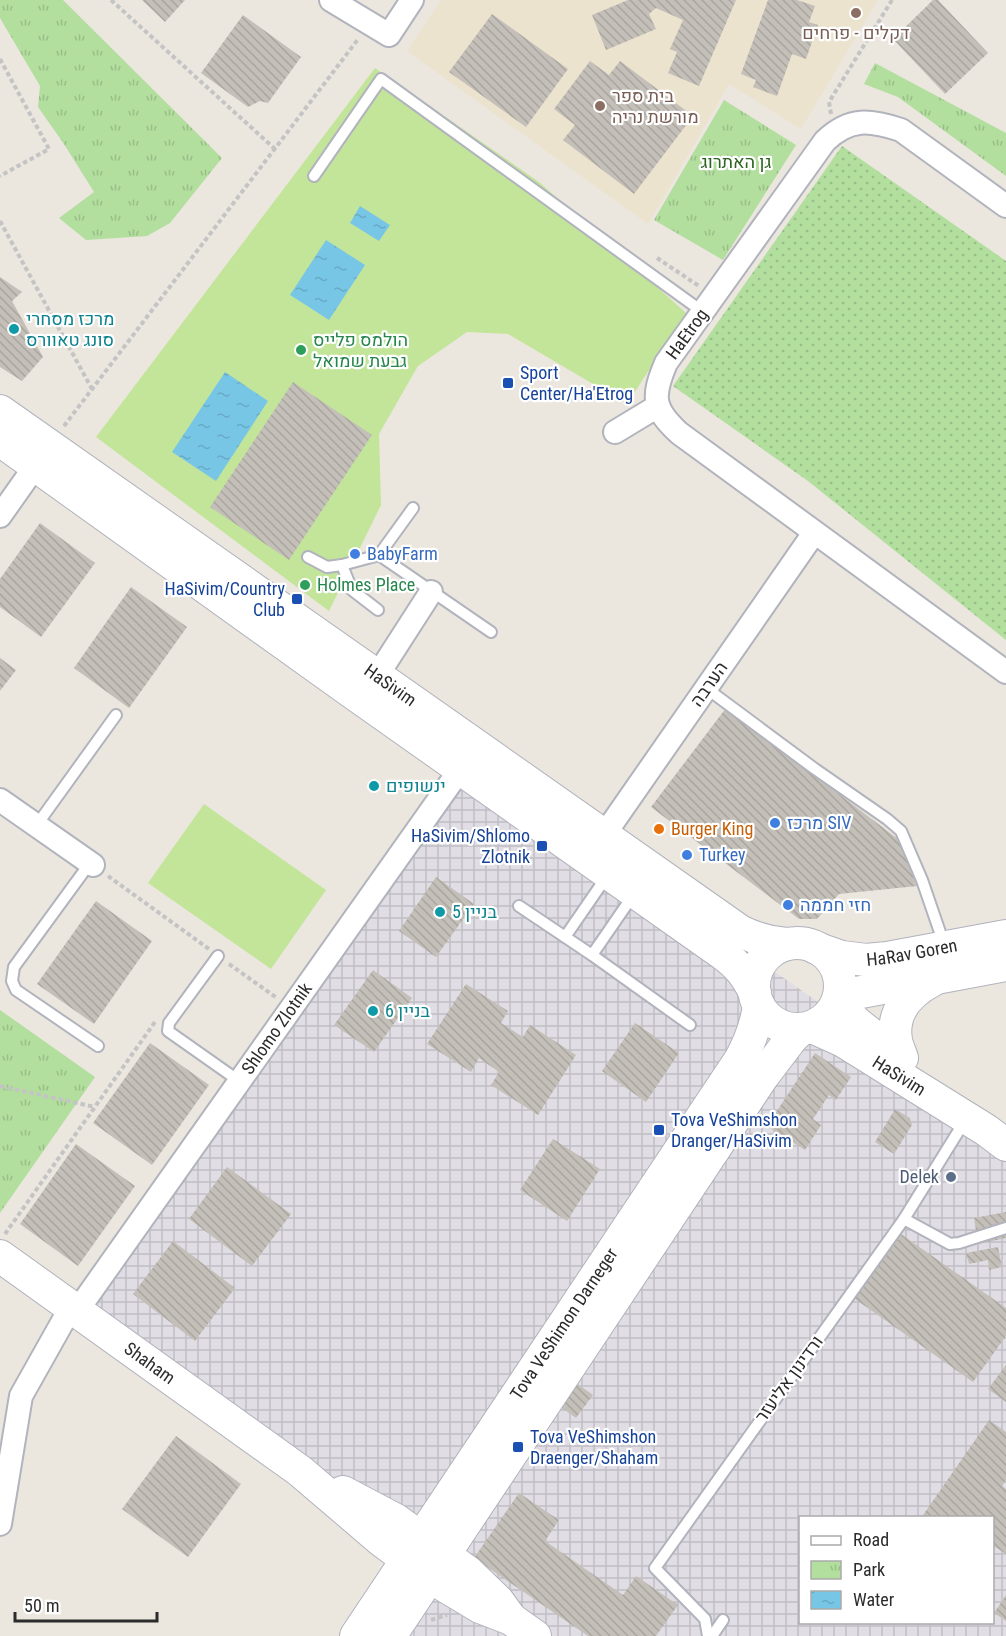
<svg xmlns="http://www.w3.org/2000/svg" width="1006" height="1636" viewBox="0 0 1006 1636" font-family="'Roboto Condensed',Heebo,sans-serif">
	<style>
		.industrial { fill: url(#industrial-grid); fill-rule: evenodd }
		.education { fill: #ece3ce }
		.grass { fill: url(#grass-dots) }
		.park { fill: url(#park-tufts) }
		.pitch { fill: #c3e59a }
		.water { fill: url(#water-ripples) }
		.building { fill: url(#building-back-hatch) }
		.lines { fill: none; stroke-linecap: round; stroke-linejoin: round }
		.lane-casing { stroke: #b1b3bd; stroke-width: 14 }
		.street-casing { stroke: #b1b3bd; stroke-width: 26 }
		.secondary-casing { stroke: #b1b3bd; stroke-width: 34 }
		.path { stroke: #c4c4c4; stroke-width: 4; stroke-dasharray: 4.5 3; stroke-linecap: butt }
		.lane { stroke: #fff; stroke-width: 10 }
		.street { stroke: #fff; stroke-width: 22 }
		.secondary { stroke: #fff; stroke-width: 32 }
		.education-dot { fill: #8d6e63; stroke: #fff; stroke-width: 2 }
		.culture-dot { fill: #0f9aa8; stroke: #fff; stroke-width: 2 }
		.leisure-dot { fill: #2e9e5b; stroke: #fff; stroke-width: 2 }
		.transit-dot { fill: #1a4fb4; stroke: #fff; stroke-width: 2 }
		.shop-dot { fill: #3f7fe0; stroke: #fff; stroke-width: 2 }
		.food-dot { fill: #e8710a; stroke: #fff; stroke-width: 2 }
		.service-dot { fill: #5c6f8a; stroke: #fff; stroke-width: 2 }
		.labels { text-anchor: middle; stroke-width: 4.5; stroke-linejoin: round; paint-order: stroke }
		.education-label { font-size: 18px; fill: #785e54; stroke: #fff }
		.park-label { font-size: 18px; fill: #2b631f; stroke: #fff }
		.culture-label { font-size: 18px; fill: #0d838f; stroke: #fff; text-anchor: start }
		.street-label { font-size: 18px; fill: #2b2b2b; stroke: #fff }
		.leisure-label { font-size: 18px; fill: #27864d; stroke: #fff; text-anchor: start }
		.transit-label { font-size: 18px; fill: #164399; stroke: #fff; text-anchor: start }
		.shop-label { font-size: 18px; fill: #366cbe; stroke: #fff; text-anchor: start }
		.food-label { font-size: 18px; fill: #c56008; stroke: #fff; text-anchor: start }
		.service-label { font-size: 18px; fill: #4e5e75; stroke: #fff; text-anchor: end }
	</style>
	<defs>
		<pattern id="industrial-grid" width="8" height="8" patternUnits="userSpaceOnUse" patternTransform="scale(1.5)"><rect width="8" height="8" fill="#e0dee4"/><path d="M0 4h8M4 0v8" fill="none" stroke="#c0bfc4"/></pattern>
		<pattern id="grass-dots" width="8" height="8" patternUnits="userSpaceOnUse" patternTransform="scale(1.5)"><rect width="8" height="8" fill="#b2de9e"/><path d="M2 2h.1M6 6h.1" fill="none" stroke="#99bf88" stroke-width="1.8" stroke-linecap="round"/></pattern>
		<pattern id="park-tufts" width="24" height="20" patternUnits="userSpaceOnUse" patternTransform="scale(1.5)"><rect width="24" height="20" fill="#b2de9e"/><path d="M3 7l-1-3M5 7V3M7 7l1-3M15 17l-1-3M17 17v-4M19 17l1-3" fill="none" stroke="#99bf88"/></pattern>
		<pattern id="water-ripples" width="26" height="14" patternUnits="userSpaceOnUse" patternTransform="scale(1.5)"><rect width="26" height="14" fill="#78c6e6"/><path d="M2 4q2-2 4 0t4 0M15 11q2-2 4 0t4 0" fill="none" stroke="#68aac5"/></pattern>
		<pattern id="building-back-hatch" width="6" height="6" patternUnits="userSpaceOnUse" patternTransform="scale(1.5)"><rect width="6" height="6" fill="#c4c0b9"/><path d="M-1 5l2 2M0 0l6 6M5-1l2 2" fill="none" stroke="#a9a59f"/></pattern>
	</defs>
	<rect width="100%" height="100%" fill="#ebe6de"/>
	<path class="industrial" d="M469,757L1006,1134V1636H356L412,1553L77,1311ZM800,1518H992V1622H800Z"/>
	<polygon class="education" points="441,0 878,0 801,129 729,84 648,224 407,51"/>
	<polygon class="grass" points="842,146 1006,261 1006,640 808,481 673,386"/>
	<g class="park">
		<polygon points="0,0 63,0 222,158 170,223 147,236 86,240 59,218 94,192 64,144 38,107 40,86 0,18"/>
		<polygon points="875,63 1006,133 1006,176 898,97 864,84"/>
		<polygon points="724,100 796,145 723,260 654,220"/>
		<polygon points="0,1010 95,1077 0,1213"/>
	</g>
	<g class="pitch">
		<polygon points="375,68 539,182 642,274 658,285 657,287 686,313 627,404 508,334 467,332 418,366 379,434 381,505 329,611 96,437"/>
		<polygon points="204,804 326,890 271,969 148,883"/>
	</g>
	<g class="water">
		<polygon points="360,206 390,225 379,241 350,223"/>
		<polygon points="326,240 365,265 329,320 290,295"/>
		<polygon points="225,372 268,401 216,481 172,452"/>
	</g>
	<g class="building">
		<polygon points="142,0 185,0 165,22"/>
		<polygon points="628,0 736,0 699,86 668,73 677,52 670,49 683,20 656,8 649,14 656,29 606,50 592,15"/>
		<polygon points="768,0 797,0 815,6 809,22 818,25 806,59 792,54 777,96 753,87 756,80 741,74"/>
		<polygon points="933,0 938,0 988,53 945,94 893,39"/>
		<polygon points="492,14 568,69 526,127 449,72"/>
		<polygon points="243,15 301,57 268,103 260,101 248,107 201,73"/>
		<polygon points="590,61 609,75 620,61 693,116 634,194 563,140 575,125 554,109"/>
		<polygon points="0,277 22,292 12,301 43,357 22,381 0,367"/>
		<polygon points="293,382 372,435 289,560 210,507"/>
		<polygon points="40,523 95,563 41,637 0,607 0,579"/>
		<polygon points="131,587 187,627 129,708 74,668"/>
		<polygon points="0,658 16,670 0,691"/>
		<polygon points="726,708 898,839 917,886 839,894 817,919 799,919 651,807"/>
		<polygon points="436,877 474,904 436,957 399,931"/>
		<polygon points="96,901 152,941 94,1024 37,984"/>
		<polygon points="373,970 412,998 374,1052 334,1025"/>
		<polygon points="466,984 508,1011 501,1023 523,1037 530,1025 576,1055 538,1115 491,1085 499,1072 479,1058 471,1072 427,1044"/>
		<polygon points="635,1023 679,1053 646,1102 602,1071"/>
		<polygon points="150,1043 209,1085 152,1165 93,1123"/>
		<polygon points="815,1053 851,1077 836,1100 829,1095 813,1119 821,1125 805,1150 767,1126"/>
		<polygon points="895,1109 910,1118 912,1125 894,1154 875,1142"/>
		<polygon points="553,1139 600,1169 567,1221 520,1190"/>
		<polygon points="76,1144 135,1186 78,1266 20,1224"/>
		<polygon points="227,1167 291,1214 252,1266 189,1219"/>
		<polygon points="1006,1212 1006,1238 978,1244 974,1218"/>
		<polygon points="901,1234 1006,1308 1006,1336 973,1382 855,1299"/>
		<polygon points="173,1241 235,1288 195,1341 133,1294"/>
		<polygon points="998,1247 1002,1267 989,1270 988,1260 969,1264 966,1253"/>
		<polygon points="1006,1365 1006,1402 988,1389"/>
		<polygon points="575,1382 593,1395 576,1418 558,1405"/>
		<polygon points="989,1420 1006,1432 1006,1480 1002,1486 1006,1489 1006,1554 992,1545 992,1518 921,1518"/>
		<polygon points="176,1436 241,1484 188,1557 122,1509"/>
		<polygon points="519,1493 559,1520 545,1541 623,1595 636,1576 678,1605 656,1636 588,1636 474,1558"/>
		<polygon points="1006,1595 1006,1621 994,1613"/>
	</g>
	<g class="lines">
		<defs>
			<g id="lane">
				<polyline points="314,176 381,79 703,312"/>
				<polyline points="379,555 491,632"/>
				<polyline points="308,557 327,567 342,565 379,555 413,508"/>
				<polyline points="342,565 352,590 378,610"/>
				<polyline points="706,688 815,769 887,819 901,831 922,880 944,944"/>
				<polyline points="36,826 116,715"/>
				<polyline points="90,863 14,967 12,981 16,990 98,1046"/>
				<polyline points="519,906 592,955 690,1025"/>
				<polyline points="565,937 607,876"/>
				<polyline points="592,955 634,894"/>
				<polyline points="218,956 169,1023 168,1031 239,1081"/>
				<polyline points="904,1219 950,1244 959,1243 1006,1228"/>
				<polyline points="708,1636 705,1619 655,1568 904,1219 966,1119"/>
				<polyline points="712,1636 723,1620"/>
			</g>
			<g id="street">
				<polyline points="331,0 389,35 412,0"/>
				<path d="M1006,206L901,130C870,120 850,117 825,141L666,363C652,396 652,408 679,433L1006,672"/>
				<polyline points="615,432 658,406"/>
				<polyline points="0,516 43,455"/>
				<polyline points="377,676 431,592"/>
				<polyline points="0,800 93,865"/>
				<polyline points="604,835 814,533"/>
				<path id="s1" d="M77,1311L469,757"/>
				<polyline points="0,1524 21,1396 71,1307"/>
			</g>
			<g id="secondary">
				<path id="s2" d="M0,411L740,931C756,939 770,943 787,944"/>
				<path d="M0,440L353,693L723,954C739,966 746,975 755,993"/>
				<circle cx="797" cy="986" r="43"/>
				<path id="s3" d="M816,948L842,957L866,960L887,958L1006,936"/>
				<polyline points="840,996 1006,965"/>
				<polyline points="837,1003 858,1024 898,1055"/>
				<path id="s4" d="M812,1027L843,1041L986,1130L1006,1145"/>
				<path d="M902,1058C900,1052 897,1046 896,1040C891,1011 910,992 933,980"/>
				<path id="s5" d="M0,1256L300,1471L382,1541L430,1577L480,1607L511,1619"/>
				<polyline points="343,1492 396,1520 468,1572 498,1601 511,1619 535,1636"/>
				<path id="s6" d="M356,1636L740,1060C750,1042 756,1026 759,1006"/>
				<polyline points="390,1636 763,1076 791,1039 800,1030"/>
			</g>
		</defs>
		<use href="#lane" class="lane-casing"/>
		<use href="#street" class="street-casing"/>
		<use href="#secondary" class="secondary-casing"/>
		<g class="path">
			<polyline points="111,0 275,149"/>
			<polyline points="0,59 49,149 0,176"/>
			<polyline points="831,114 829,102 892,0"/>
			<polyline points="0,221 92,389"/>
			<polyline points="657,258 699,286"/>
			<polyline points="64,426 359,38"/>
			<polyline points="108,876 209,949"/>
			<polyline points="229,964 277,998"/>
			<polyline points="0,1086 95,1107"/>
			<polyline points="5,1234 155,1022"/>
			<polyline points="431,1620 447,1615"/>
		</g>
		<use href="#lane" class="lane"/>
		<use href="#street" class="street"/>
		<use href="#secondary" class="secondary"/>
	</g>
	<g class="education-dot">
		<circle cx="856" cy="13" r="6"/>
		<circle cx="600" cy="106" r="6"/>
	</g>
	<g class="culture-dot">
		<circle cx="14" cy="329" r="6"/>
		<circle cx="374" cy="786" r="6"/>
		<circle cx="440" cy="912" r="6"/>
		<circle cx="373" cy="1011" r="6"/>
	</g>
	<g class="leisure-dot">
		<circle cx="301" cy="350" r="6"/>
		<circle cx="305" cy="585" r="6"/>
	</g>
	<g class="transit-dot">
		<rect x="502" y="377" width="12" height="12" rx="3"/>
		<rect x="291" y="593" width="12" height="12" rx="3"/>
		<rect x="536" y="840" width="12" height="12" rx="3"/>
		<rect x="653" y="1124" width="12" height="12" rx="3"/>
		<rect x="512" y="1441" width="12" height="12" rx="3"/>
	</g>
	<g class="shop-dot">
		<circle cx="355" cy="554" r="6"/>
		<circle cx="775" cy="823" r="6"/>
		<circle cx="687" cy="855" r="6"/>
		<circle cx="788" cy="905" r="6"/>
	</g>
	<circle class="food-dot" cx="659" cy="829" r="6"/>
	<circle class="service-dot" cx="951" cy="1177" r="6"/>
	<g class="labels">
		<g class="education-label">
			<text x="856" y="39">דקלים - פרחים</text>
			<text x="612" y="102" text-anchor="start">בית ספר<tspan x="612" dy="21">מורשת נריה</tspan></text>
		</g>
		<g class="park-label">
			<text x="736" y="168">גן האתרוג</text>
		</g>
		<g class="culture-label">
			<text x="26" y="325">מרכז מסחרי<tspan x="26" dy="21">סונג טאוורס</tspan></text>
			<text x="386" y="792">ינשופים</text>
			<text x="452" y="918">בניין 5</text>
			<text x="385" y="1017">בניין 6</text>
		</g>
		<g class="street-label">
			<text transform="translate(687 334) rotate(-54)" y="6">HaEtrog</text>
			<text transform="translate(709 684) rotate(-55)" y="6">הערבה</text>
			<text dy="6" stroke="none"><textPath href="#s2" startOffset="477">HaSivim</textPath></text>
			<text dy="6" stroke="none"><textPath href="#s3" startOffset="98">HaRav Goren</textPath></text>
			<text dy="6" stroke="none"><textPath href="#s1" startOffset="346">Shlomo Zlotnik</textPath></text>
			<text dy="6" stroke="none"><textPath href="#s4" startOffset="100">HaSivim</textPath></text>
			<text dy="6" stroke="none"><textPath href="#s6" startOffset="375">Tova VeShimon Darneger</textPath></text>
			<text dy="6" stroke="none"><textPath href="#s5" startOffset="184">Shaham</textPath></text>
			<text transform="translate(789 1379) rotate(-54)" y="6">ורדינון אליעזר</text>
		</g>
		<g class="leisure-label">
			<text x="313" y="346">הולמס פלייס<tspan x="313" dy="21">גבעת שמואל</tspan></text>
			<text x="317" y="591">Holmes Place</text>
		</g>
		<g class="transit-label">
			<text x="520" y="379">Sport<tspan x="520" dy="21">Center/Ha'Etrog</tspan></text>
			<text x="285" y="595" text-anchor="end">HaSivim/Country<tspan x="285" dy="21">Club</tspan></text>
			<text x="530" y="842" text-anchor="end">HaSivim/Shlomo<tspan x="530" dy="21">Zlotnik</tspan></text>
			<text x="671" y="1126">Tova VeShimshon<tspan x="671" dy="21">Dranger/HaSivim</tspan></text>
			<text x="530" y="1443">Tova VeShimshon<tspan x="530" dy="21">Draenger/Shaham</tspan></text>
		</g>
		<g class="shop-label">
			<text x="367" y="560">BabyFarm</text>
			<text x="787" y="829">מרכז SIV</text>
			<text x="699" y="861">Turkey</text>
			<text x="800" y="911">חזי חממה</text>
		</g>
		<g class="food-label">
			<text x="671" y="835">Burger King</text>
		</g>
		<g class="service-label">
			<text x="939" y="1183">Delek</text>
		</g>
	</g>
	<rect x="799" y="1516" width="195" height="108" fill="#ffffff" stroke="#aaaaaa" stroke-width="1.5"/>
	<rect x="811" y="1536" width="30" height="9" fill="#ffffff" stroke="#aaaaaa" stroke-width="1.5"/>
	<text x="853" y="1546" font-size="18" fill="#2b2b2b">Road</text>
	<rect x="811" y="1561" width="30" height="18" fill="url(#park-tufts)" stroke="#aaaaaa" stroke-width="1.5"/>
	<text x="853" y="1576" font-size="18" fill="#2b2b2b">Park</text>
	<rect x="811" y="1591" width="30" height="18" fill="url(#water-ripples)" stroke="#aaaaaa" stroke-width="1.5"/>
	<text x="853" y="1606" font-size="18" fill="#2b2b2b">Water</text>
	<path d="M15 1612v9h142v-9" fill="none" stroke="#2b2b2b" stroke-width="3"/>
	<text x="24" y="1612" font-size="18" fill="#2b2b2b" stroke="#ffffff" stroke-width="4.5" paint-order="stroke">50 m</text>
</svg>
